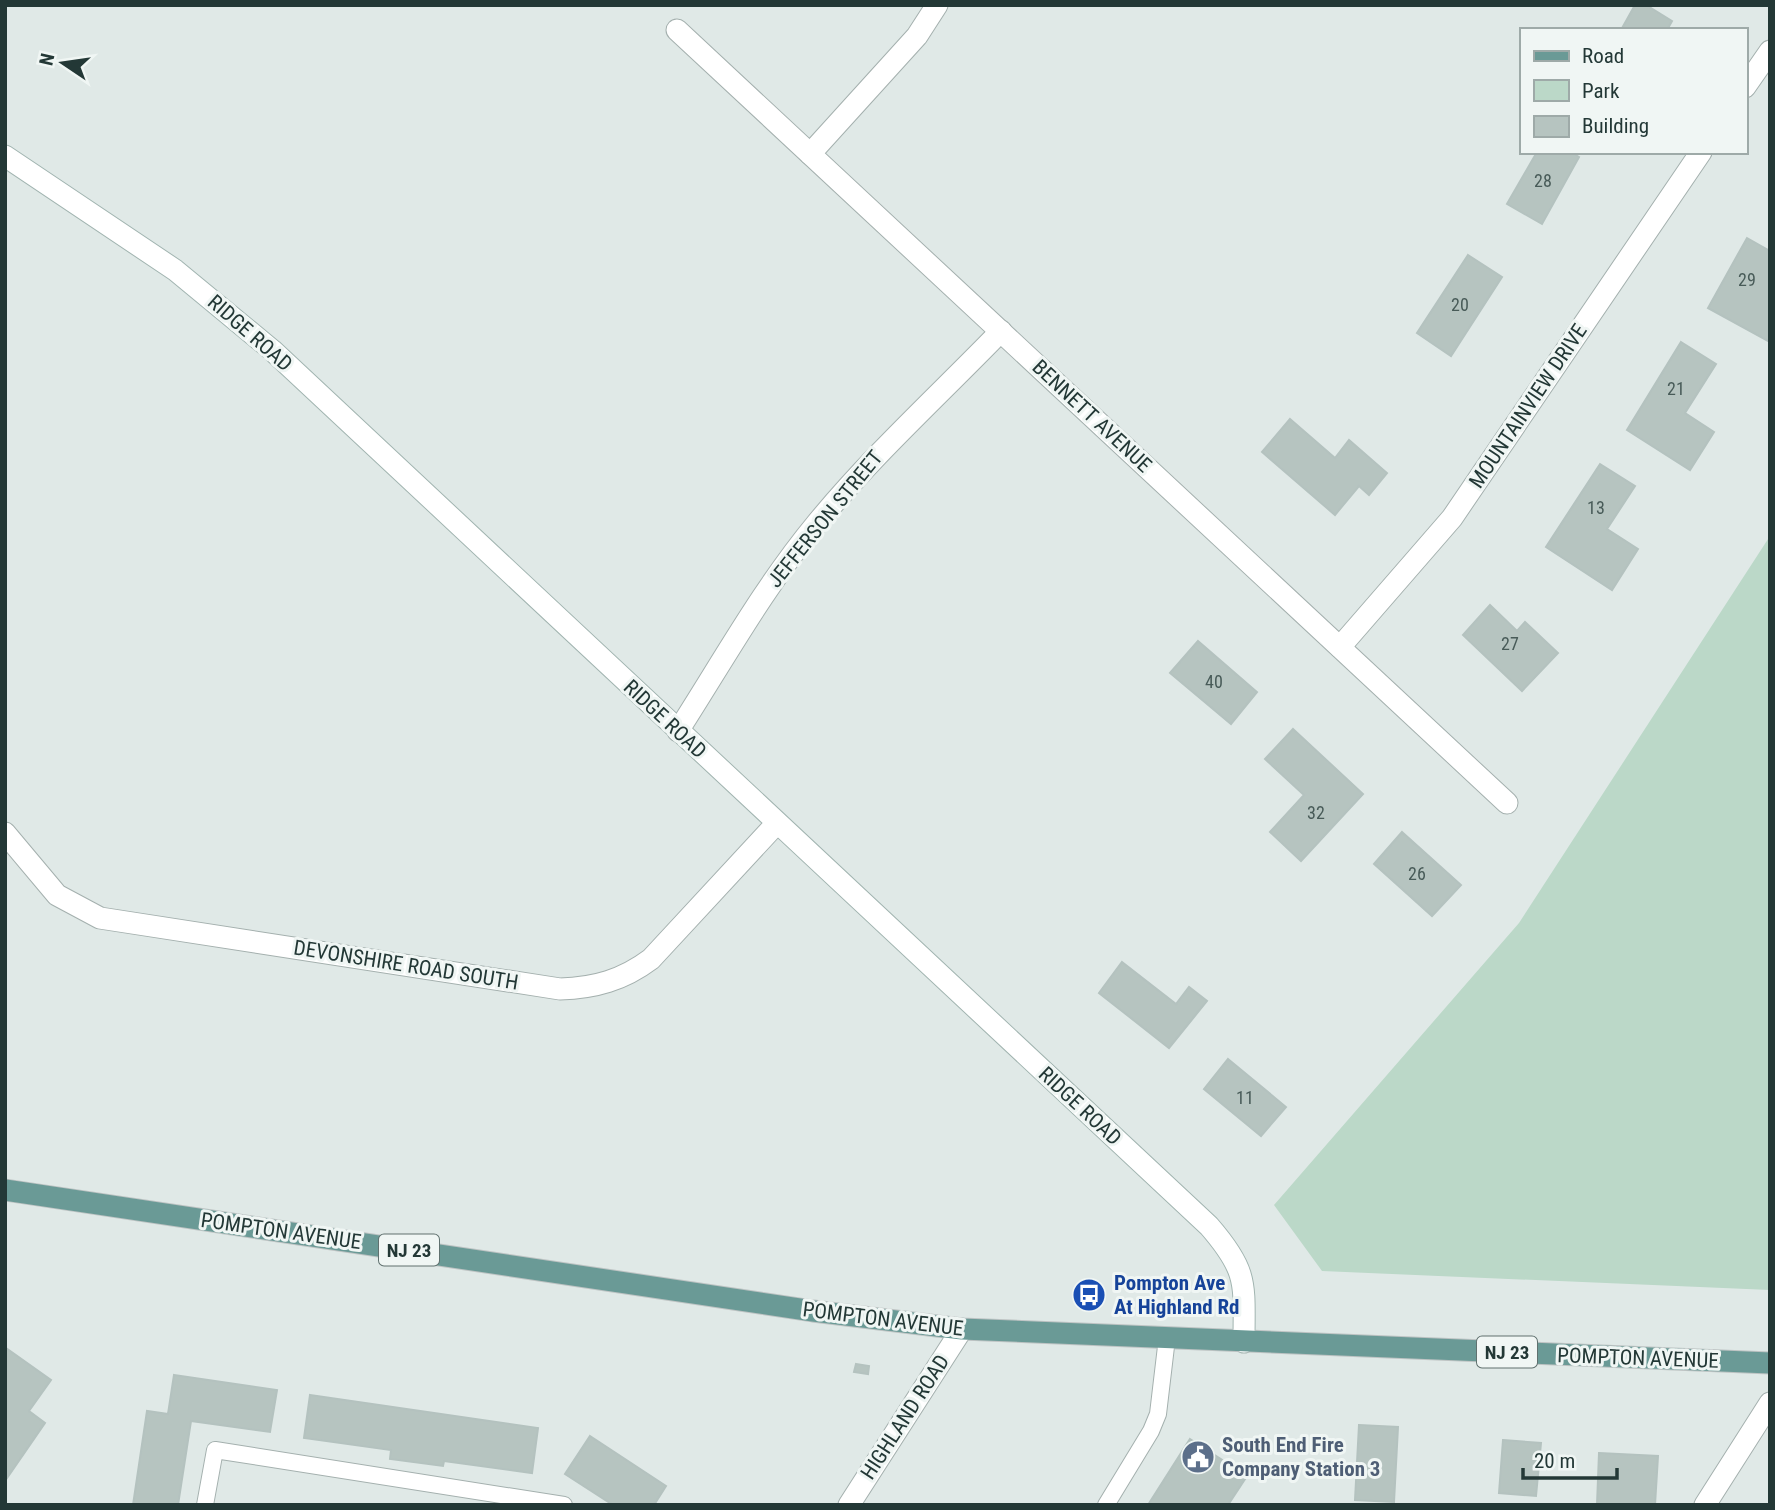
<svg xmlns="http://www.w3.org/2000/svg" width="1775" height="1510" viewBox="0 0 1775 1510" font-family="'Roboto Condensed',sans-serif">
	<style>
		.green { fill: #bbd8c8 }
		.building { fill: #b6c4c0; stroke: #b4c2bf; stroke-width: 2 }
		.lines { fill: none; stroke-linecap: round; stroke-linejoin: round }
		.lane-casing { stroke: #a4b0ae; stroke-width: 18 }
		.street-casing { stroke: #a4b0ae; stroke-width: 23 }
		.secondary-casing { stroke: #a1b4b0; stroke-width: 23 }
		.primary-casing { stroke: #bdc3c3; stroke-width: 23 }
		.lane { stroke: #fff; stroke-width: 16 }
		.street { stroke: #fff; stroke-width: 21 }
		.secondary { stroke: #fff; stroke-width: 21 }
		.primary { stroke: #6a9a96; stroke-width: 21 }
		.labels { text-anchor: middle; stroke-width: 6; stroke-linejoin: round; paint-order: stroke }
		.number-label { font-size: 18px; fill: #485b58 }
		.shield { fill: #f0f6f4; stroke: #60716f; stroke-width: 2 }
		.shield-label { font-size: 19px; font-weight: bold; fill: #233836 }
		.street-label { font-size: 21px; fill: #233836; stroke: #f0f6f4 }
		.transit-label { font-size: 21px; font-weight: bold; fill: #164399; stroke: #f0f6f4; text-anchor: start }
		.service-label { font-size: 21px; font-weight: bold; fill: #4e5e75; stroke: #f0f6f4; text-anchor: start }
	</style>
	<rect width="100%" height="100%" fill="#e0e9e7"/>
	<polygon class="green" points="1770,536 1770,1290 1322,1271 1274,1205 1519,923"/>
	<g class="building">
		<polygon points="1635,5 1646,5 1672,21 1667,30 1621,30"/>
		<polygon points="1537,152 1571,152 1579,157 1542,224 1507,204"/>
		<polygon points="1747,238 1770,251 1770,342 1708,308"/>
		<polygon points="1468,255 1502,277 1451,356 1417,333"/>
		<polygon points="1681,342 1716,364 1685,413 1714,432 1690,470 1627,430"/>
		<polygon points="1290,419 1335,458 1349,440 1387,473 1369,495 1359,486 1335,515 1262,452"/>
		<polygon points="1600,464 1635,486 1607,529 1638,549 1612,590 1546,547"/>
		<polygon points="1490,605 1517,631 1525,622 1558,653 1522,691 1463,635"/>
		<polygon points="1198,641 1257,692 1231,724 1170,673"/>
		<polygon points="1293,729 1363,794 1301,861 1270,832 1304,795 1265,759"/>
		<polygon points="1402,832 1461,885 1432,916 1374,864"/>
		<polygon points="1122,962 1176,1004 1189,987 1207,1001 1169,1048 1099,993"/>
		<polygon points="1228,1059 1286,1107 1261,1136 1204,1089"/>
		<polygon points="6,1348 51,1380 29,1411 45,1423 5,1481"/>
		<polygon points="856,1364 869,1366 868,1374 854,1372"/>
		<polygon points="174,1375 277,1390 270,1432 191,1421 178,1505 133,1505 147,1411 168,1414"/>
		<polygon points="310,1395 538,1428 532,1473 444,1461 443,1466 390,1459 391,1450 304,1438"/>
		<polygon points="1359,1425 1398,1427 1394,1502 1355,1500"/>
		<polygon points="590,1436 666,1486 654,1505 613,1505 565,1474"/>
		<polygon points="1190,1439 1247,1476 1228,1505 1148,1505"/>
		<polygon points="1503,1440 1541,1443 1536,1496 1499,1493"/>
		<polygon points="1599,1453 1658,1456 1655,1505 1597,1505"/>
	</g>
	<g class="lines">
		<defs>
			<g id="lane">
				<polyline points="205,1505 215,1450 564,1505"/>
				<polyline points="1106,1505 1151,1431 1158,1414 1167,1338"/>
			</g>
			<g id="street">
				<polyline points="677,30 1507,803"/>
				<polyline points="1745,87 1770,51"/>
				<polyline points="810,154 917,36 937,5"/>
				<polyline points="1340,647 1452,518 1701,152"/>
				<path d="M678,731C723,661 764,587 817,523C874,454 939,395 1001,331"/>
				<path d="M5,833L57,895L100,918L560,989C595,988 623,980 651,959L777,823"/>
				<polyline points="849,1505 962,1329"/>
				<polyline points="1705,1505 1770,1403"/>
			</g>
			<path id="secondary" d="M5,156L175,270L272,350L1209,1226C1249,1272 1244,1284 1244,1342"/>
			<polyline id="primary" points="5,1190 813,1311 962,1329 1770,1363"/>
		</defs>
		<use href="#lane" class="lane-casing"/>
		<use href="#street" class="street-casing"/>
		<use href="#secondary" class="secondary-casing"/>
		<use href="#primary" class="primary-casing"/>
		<use href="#lane" class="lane"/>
		<use href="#street" class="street"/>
		<use href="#secondary" class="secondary"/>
		<use href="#primary" class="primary"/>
	</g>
	<defs>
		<symbol id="bus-disc" viewBox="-11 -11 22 22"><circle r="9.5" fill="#1a4fb4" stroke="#f0f6f4"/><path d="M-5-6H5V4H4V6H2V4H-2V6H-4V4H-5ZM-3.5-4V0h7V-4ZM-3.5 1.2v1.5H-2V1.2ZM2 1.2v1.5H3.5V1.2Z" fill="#fff"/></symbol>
		<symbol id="civic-disc" viewBox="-11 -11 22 22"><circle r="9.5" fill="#5c6f8a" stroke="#f0f6f4"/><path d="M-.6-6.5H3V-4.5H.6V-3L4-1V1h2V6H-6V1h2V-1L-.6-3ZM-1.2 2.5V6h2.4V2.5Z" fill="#fff"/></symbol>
	</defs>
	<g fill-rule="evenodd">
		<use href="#bus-disc" x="1070" y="1276" width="38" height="38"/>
		<use href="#civic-disc" x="1179" y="1438" width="38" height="38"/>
	</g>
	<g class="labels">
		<g class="number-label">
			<text x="1543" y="187">28</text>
			<text x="1747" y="286">29</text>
			<text x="1460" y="311">20</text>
			<text x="1676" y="395">21</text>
			<text x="1596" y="514">13</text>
			<text x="1510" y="650">27</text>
			<text x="1214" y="688">40</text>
			<text x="1316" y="819">32</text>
			<text x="1417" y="880">26</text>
			<text x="1245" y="1104">11</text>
		</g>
		<g class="shield">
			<rect x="379" y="1234.5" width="60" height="31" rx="5"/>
			<rect x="1477" y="1336.5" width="60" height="31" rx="5"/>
		</g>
		<g class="shield-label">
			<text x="409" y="1257">NJ 23</text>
			<text x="1507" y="1359">NJ 23</text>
		</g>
		<g class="street-label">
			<text transform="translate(250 333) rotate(41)" y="7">RIDGE ROAD</text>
			<text transform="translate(1528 406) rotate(-56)" y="7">MOUNTAINVIEW DRIVE</text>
			<text transform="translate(1092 416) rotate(43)" y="7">BENNETT AVENUE</text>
			<text transform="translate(825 519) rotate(-51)" y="7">JEFFERSON STREET</text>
			<text transform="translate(665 719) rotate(43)" y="7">RIDGE ROAD</text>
			<text transform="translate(406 965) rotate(9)" y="7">DEVONSHIRE ROAD SOUTH</text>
			<text transform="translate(1080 1106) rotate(43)" y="7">RIDGE ROAD</text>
			<text transform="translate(281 1231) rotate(8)" y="7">POMPTON AVENUE</text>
			<text transform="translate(883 1319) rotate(7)" y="7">POMPTON AVENUE</text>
			<text transform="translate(1638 1358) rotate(2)" y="7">POMPTON AVENUE</text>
			<text transform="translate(905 1417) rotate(-57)" y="7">HIGHLAND ROAD</text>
		</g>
		<g class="transit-label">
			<text x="1114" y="1290">Pompton Ave<tspan x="1114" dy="24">At Highland Rd</tspan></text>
		</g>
		<g class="service-label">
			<text x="1222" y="1452">South End Fire<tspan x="1222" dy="24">Company Station 3</tspan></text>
		</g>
	</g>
	<rect width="1775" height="1510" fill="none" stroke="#233836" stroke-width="14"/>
	<rect x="1520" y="28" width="228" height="126" fill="#f0f6f4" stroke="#9eaaa8" stroke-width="2"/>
	<rect x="1534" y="51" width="35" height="10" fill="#6a9a96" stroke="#9eaaa8" stroke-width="2"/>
	<text x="1582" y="63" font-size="21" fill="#233836">Road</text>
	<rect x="1534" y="80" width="35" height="21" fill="#bbd8c8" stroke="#9eaaa8" stroke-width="2"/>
	<text x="1582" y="98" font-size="21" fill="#233836">Park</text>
	<rect x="1534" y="116" width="35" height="21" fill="#b6c4c0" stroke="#9eaaa8" stroke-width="2"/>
	<text x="1582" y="133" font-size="21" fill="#233836">Building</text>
	<g transform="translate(63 63) rotate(283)" stroke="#f0f6f4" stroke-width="5" paint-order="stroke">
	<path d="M0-5L12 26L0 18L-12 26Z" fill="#233836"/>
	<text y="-10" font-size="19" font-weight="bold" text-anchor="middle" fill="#233836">N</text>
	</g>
	<path d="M1523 1468v10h94v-10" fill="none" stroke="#233836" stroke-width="3.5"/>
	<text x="1534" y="1468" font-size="21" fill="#233836" stroke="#f0f6f4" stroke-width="5" paint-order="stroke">20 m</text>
</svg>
